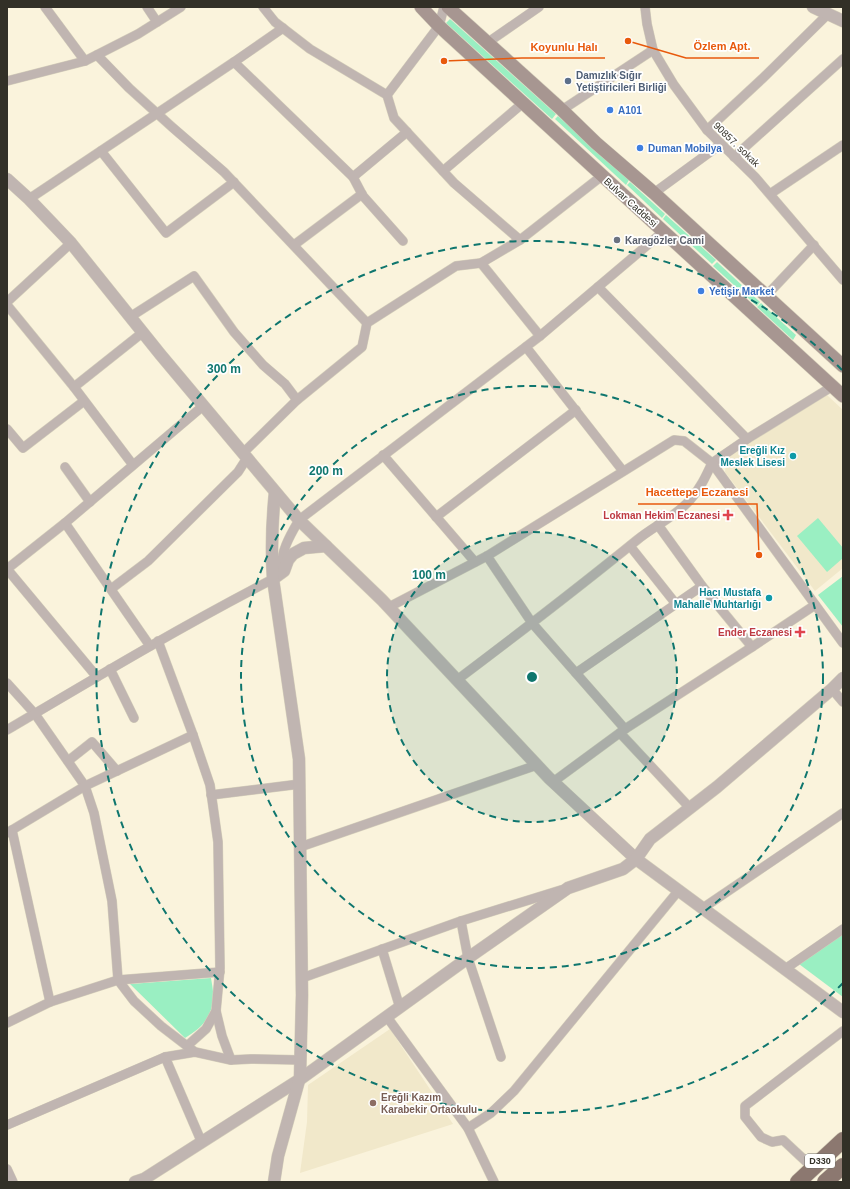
<svg xmlns="http://www.w3.org/2000/svg" width="850" height="1189" viewBox="0 0 850 1189" font-family="Helvetica,sans-serif">
	<style>
		.built { fill: #f1e8ca }
		.green { fill: #9aefc2 }
		.lines { fill: none; stroke-linecap: round; stroke-linejoin: round }
		.minor-casing { stroke: #d6d0bb; stroke-width: 10 }
		.tertiary-casing { stroke: #d6d0bb; stroke-width: 13 }
		.secondary-casing { stroke: #d6d0bb; stroke-width: 14 }
		.trunk-casing { stroke: #d6d0bb; stroke-width: 17 }
		.minor { stroke: #c0b5b1; stroke-width: 9 }
		.tertiary { stroke: #c0b5b1; stroke-width: 12 }
		.secondary { stroke: #a79691; stroke-width: 13 }
		.trunk { stroke: #8c7870; stroke-width: 16 }
		.ring { fill: none; stroke: #0f766e; stroke-width: 2; stroke-dasharray: 7 5 }
		.service-dot { fill: #5c6f8a; stroke: #fff; stroke-width: 1.5 }
		.shop-dot { fill: #3f7fe0; stroke: #fff; stroke-width: 1.5 }
		.worship-dot { fill: #6b7280; stroke: #fff; stroke-width: 1.5 }
		.culture-dot { fill: #0f9aa8; stroke: #fff; stroke-width: 1.5 }
		.health-dot { fill: #e0444e; stroke: #fff; stroke-width: 1.5 }
		.education-dot { fill: #8d6e63; stroke: #fff; stroke-width: 1.5 }
		.labels { text-anchor: middle; stroke-width: 3.5; stroke-linejoin: round; paint-order: stroke }
		.shield { fill: #fff; stroke: #706e68; stroke-width: 1 }
		.shield-label { font-size: 9px; font-weight: bold; fill: #323027 }
		.service-label { font-size: 10px; font-weight: bold; fill: #4e5e75; stroke: #fff; text-anchor: start }
		.shop-label { font-size: 10px; font-weight: bold; fill: #366cbe; stroke: #fff; text-anchor: start }
		.street-label { font-size: 10px; fill: #323027; stroke: #fff }
		.worship-label { font-size: 10px; font-weight: bold; fill: #5b616d; stroke: #fff; text-anchor: start }
		.culture-label { font-size: 10px; font-weight: bold; fill: #0d838f; stroke: #fff; text-anchor: end }
		.health-label { font-size: 10px; font-weight: bold; fill: #be3a42; stroke: #fff; text-anchor: end }
		.education-label { font-size: 10px; font-weight: bold; fill: #785e54; stroke: #fff; text-anchor: start }
		.centre { fill: #0f766e; stroke: #fff; stroke-width: 2 }
		.ring-label { font-size: 12px; text-anchor: middle; font-weight: bold; fill: #0f766e; stroke: #fff; stroke-width: 3.5; stroke-linejoin: round; paint-order: stroke }
		.leader { fill: none; stroke: #e8590c; stroke-width: 1.5 }
		.callout-dot { fill: #e8590c; stroke: #fff; stroke-width: 1.5 }
		.callout-label { font-size: 11px; text-anchor: middle; font-weight: bold; fill: #e8590c; stroke: #fff; stroke-width: 3.5; stroke-linejoin: round; paint-order: stroke }
	</style>
	<rect width="100%" height="100%" fill="#faf3dc"/>
	<g class="built">
		<polygon points="827,395 843,410 843,568 815,591 725,472 727,457"/>
		<polygon points="390,1029 453,1124 300,1173 307,1122 308,1085"/>
	</g>
	<g class="green">
		<polygon points="450,19 556,114 552,119 446,23"/>
		<polygon points="558,116 629,180 626,185 555,119"/>
		<polygon points="630,182 665,214 662,218 627,185"/>
		<polygon points="666,215 716,260 712,264 663,219"/>
		<polygon points="717,262 760,302 757,306 713,266"/>
		<polygon points="761,303 796,335 793,340 757,307"/>
		<polygon points="818,518 843,548 843,558 827,572 797,536"/>
		<polygon points="843,576 843,627 818,595"/>
		<polygon points="843,932 843,997 799,964"/>
		<path d="M211,978C212,985 214,993 213,1000C211,1019 201,1028 185,1038L130,984Z"/>
	</g>
	<g class="lines">
		<defs>
			<g id="minor">
				<polyline points="45,7 85,61"/>
				<polyline points="147,7 157,22"/>
				<polyline points="263,7 275,22 310,49 387,95 394,118 454,183 520,240"/>
				<polyline points="645,7 647,24 653,50 674,85 707,130 755,177 843,280"/>
				<polyline points="283,28 234,62 353,177 363,196 403,241"/>
				<polyline points="487,43 539,7"/>
				<polyline points="97,55 129,88 172,127 224,172 367,323"/>
				<polyline points="7,81 85,61 138,34 181,7"/>
				<polyline points="387,95 439,26 444,7"/>
				<polyline points="562,110 653,50"/>
				<polyline points="707,130 763,78 828,14"/>
				<polyline points="101,151 166,233 234,182"/>
				<polyline points="734,157 843,59"/>
				<polyline points="443,171 523,103"/>
				<polyline points="353,177 407,132"/>
				<polyline points="654,193 721,144"/>
				<polyline points="770,194 843,145"/>
				<polyline points="29,199 234,62"/>
				<polyline points="294,245 362,194"/>
				<polyline points="481,263 540,336"/>
				<polyline points="598,287 747,439"/>
				<polyline points="766,296 814,245"/>
				<polyline points="7,302 71,243"/>
				<polyline points="7,305 74,387 133,465"/>
				<polyline points="130,317 194,276 234,332 263,365 285,384 297,400"/>
				<polyline points="526,347 623,471"/>
				<polyline points="74,387 142,333"/>
				<polyline points="7,429 23,448 84,401"/>
				<polyline points="243,453 297,400 362,347 367,323 456,266 481,263 520,240 603,175"/>
				<polyline points="383,455 475,562"/>
				<polyline points="65,467 90,502"/>
				<polyline points="436,517 576,410"/>
				<polyline points="65,523 150,646"/>
				<polyline points="658,525 702,586 752,647"/>
				<polyline points="630,546 676,604"/>
				<polyline points="487,556 532,623 625,729"/>
				<polyline points="7,569 65,523 203,406"/>
				<polyline points="7,569 97,677"/>
				<path d="M283,569C278,555 292,532 299,520L540,336L664,231"/>
				<polyline points="111,589 148,561 238,472 247,458"/>
				<polyline points="389,607 487,556 674,440 684,441 712,463 747,439 833,386"/>
				<polyline points="158,641 193,735 210,785 218,842 220,968 216,1011 206,1029 187,1046"/>
				<polyline points="110,669 134,718"/>
				<polyline points="576,673 702,586"/>
				<path d="M457,680C518,634 578,588 637,540C654,526 675,517 690,500C700,489 706,476 712,463L843,643"/>
				<polyline points="7,683 35,714 85,786 94,813 112,901 118,980 134,1001 161,1026 187,1046 195,1052 231,1060 251,1059 300,1060"/>
				<polyline points="832,689 843,702"/>
				<path d="M7,730C95,678 182,626 273,579"/>
				<polyline points="620,733 690,808"/>
				<polyline points="68,761 92,742 117,771"/>
				<polyline points="553,782 625,729 752,647 815,605"/>
				<polyline points="211,795 300,784"/>
				<polyline points="12,830 50,1002"/>
				<polyline points="7,833 85,786 193,735"/>
				<polyline points="300,847 537,765"/>
				<polyline points="703,908 843,813"/>
				<polyline points="461,921 468,958 501,1057"/>
				<polyline points="382,949 400,1008"/>
				<polyline points="785,969 843,929"/>
				<polyline points="302,978 461,921 561,890"/>
				<polyline points="216,1011 222,1036 231,1060"/>
				<polyline points="387,1017 468,1128 494,1182"/>
				<polyline points="7,1023 50,1002 118,980 220,972"/>
				<polyline points="165,1057 202,1143"/>
				<polyline points="7,1125 165,1057 195,1052"/>
				<polyline points="468,1128 491,1113 514,1091 679,890"/>
				<polyline points="813,1168 783,1140 772,1142 761,1137 745,1117 745,1106 843,1031"/>
				<polyline points="7,1169 13,1182"/>
			</g>
			<g id="tertiary">
				<polyline points="813,7 843,21"/>
				<polyline points="7,179 29,199 71,243 160,354 299,520 382,600 549,778 636,859 843,1012"/>
				<polyline points="273,579 284,571 288,560 293,554 304,548 326,546"/>
				<polyline points="135,1182 144,1179 299,1080 468,958 568,888 623,869 636,859 650,839 717,787 832,689 843,678"/>
				<path d="M274,1182L278,1156L300,1077L302,995L299,759L273,579C271,549 272,521 275,492"/>
			</g>
			<g id="secondary">
				<polyline points="421,7 439,26 843,396"/>
				<polyline points="448,7 562,110 596,143 654,193 843,366"/>
			</g>
			<g id="trunk">
				<polyline points="798,1182 843,1140"/>
				<polyline points="825,1182 843,1166"/>
			</g>
		</defs>
		<use href="#minor" class="minor-casing"/>
		<use href="#tertiary" class="tertiary-casing"/>
		<use href="#secondary" class="secondary-casing"/>
		<use href="#trunk" class="trunk-casing"/>
		<use href="#minor" class="minor"/>
		<use href="#tertiary" class="tertiary"/>
		<use href="#secondary" class="secondary"/>
		<use href="#trunk" class="trunk"/>
	</g>
	<circle cx="532" cy="677" r="145" fill="#0f766e" fill-opacity=".12"/>
	<g class="ring">
		<circle cx="532" cy="677" r="145"/>
		<circle cx="532" cy="677" r="291"/>
		<path d="M843 983A436 436 0 1 1 843 371"/>
	</g>
	<circle class="service-dot" cx="568" cy="81" r="4"/>
	<g class="shop-dot">
		<circle cx="610" cy="110" r="4"/>
		<circle cx="640" cy="148" r="4"/>
		<circle cx="701" cy="291" r="4"/>
	</g>
	<circle class="worship-dot" cx="617" cy="240" r="4"/>
	<g class="culture-dot">
		<circle cx="793" cy="456" r="4"/>
		<circle cx="769" cy="598" r="4"/>
	</g>
	<g class="health-dot">
		<path d="M726 509h4v4h4v4h-4v4h-4v-4h-4v-4h4z"/>
		<path d="M798 626h4v4h4v4h-4v4h-4v-4h-4v-4h4z"/>
	</g>
	<circle class="education-dot" cx="373" cy="1103" r="4"/>
	<g class="labels">
		<rect class="shield" x="805" y="1154" width="30" height="14" rx="3"/>
		<g class="shield-label">
			<text x="820" y="1164">D330</text>
		</g>
		<g class="service-label">
			<text x="576" y="79">Damızlık Sığır<tspan x="576" dy="12">Yetiştiricileri Birliği</tspan></text>
		</g>
		<g class="shop-label">
			<text x="618" y="114">A101</text>
			<text x="648" y="152">Duman Mobilya</text>
			<text x="709" y="295">Yetişir Market</text>
		</g>
		<g class="street-label">
			<text transform="translate(737 144) rotate(44)" y="4">90857. sokak</text>
			<text transform="translate(631 202) rotate(42)" y="4">Bulvar Caddesi</text>
		</g>
		<g class="worship-label">
			<text x="625" y="244">Karagözler Cami</text>
		</g>
		<g class="culture-label">
			<text x="785" y="454">Ereğli Kız<tspan x="785" dy="12">Meslek Lisesi</tspan></text>
			<text x="761" y="596">Hacı Mustafa<tspan x="761" dy="12">Mahalle Muhtarlığı</tspan></text>
		</g>
		<g class="health-label">
			<text x="720" y="519">Lokman Hekim Eczanesi</text>
			<text x="792" y="636">Ender Eczanesi</text>
		</g>
		<g class="education-label">
			<text x="381" y="1101">Ereğli Kazım<tspan x="381" dy="12">Karabekir Ortaokulu</tspan></text>
		</g>
	</g>
	<circle cx="532" cy="677" r="6" class="centre"/>
	<g class="ring-label">
		<text x="224" y="373">300 m</text>
		<text x="326" y="475">200 m</text>
		<text x="429" y="579">100 m</text>
	</g>
	<path class="leader" d="M628 41L686 58H759M444 61L522 58H605M759 555L757 504H638"/>
	<g class="callout-dot">
		<circle cx="628" cy="41" r="4"/>
		<circle cx="444" cy="61" r="4"/>
		<circle cx="759" cy="555" r="4"/>
	</g>
	<g class="callout-label">
		<text x="722" y="50">Özlem Apt.</text>
		<text x="564" y="51">Koyunlu Halı</text>
		<text x="697" y="496">Hacettepe Eczanesi</text>
	</g>
	<rect width="850" height="1189" fill="none" stroke="#323027" stroke-width="16"/>
</svg>
